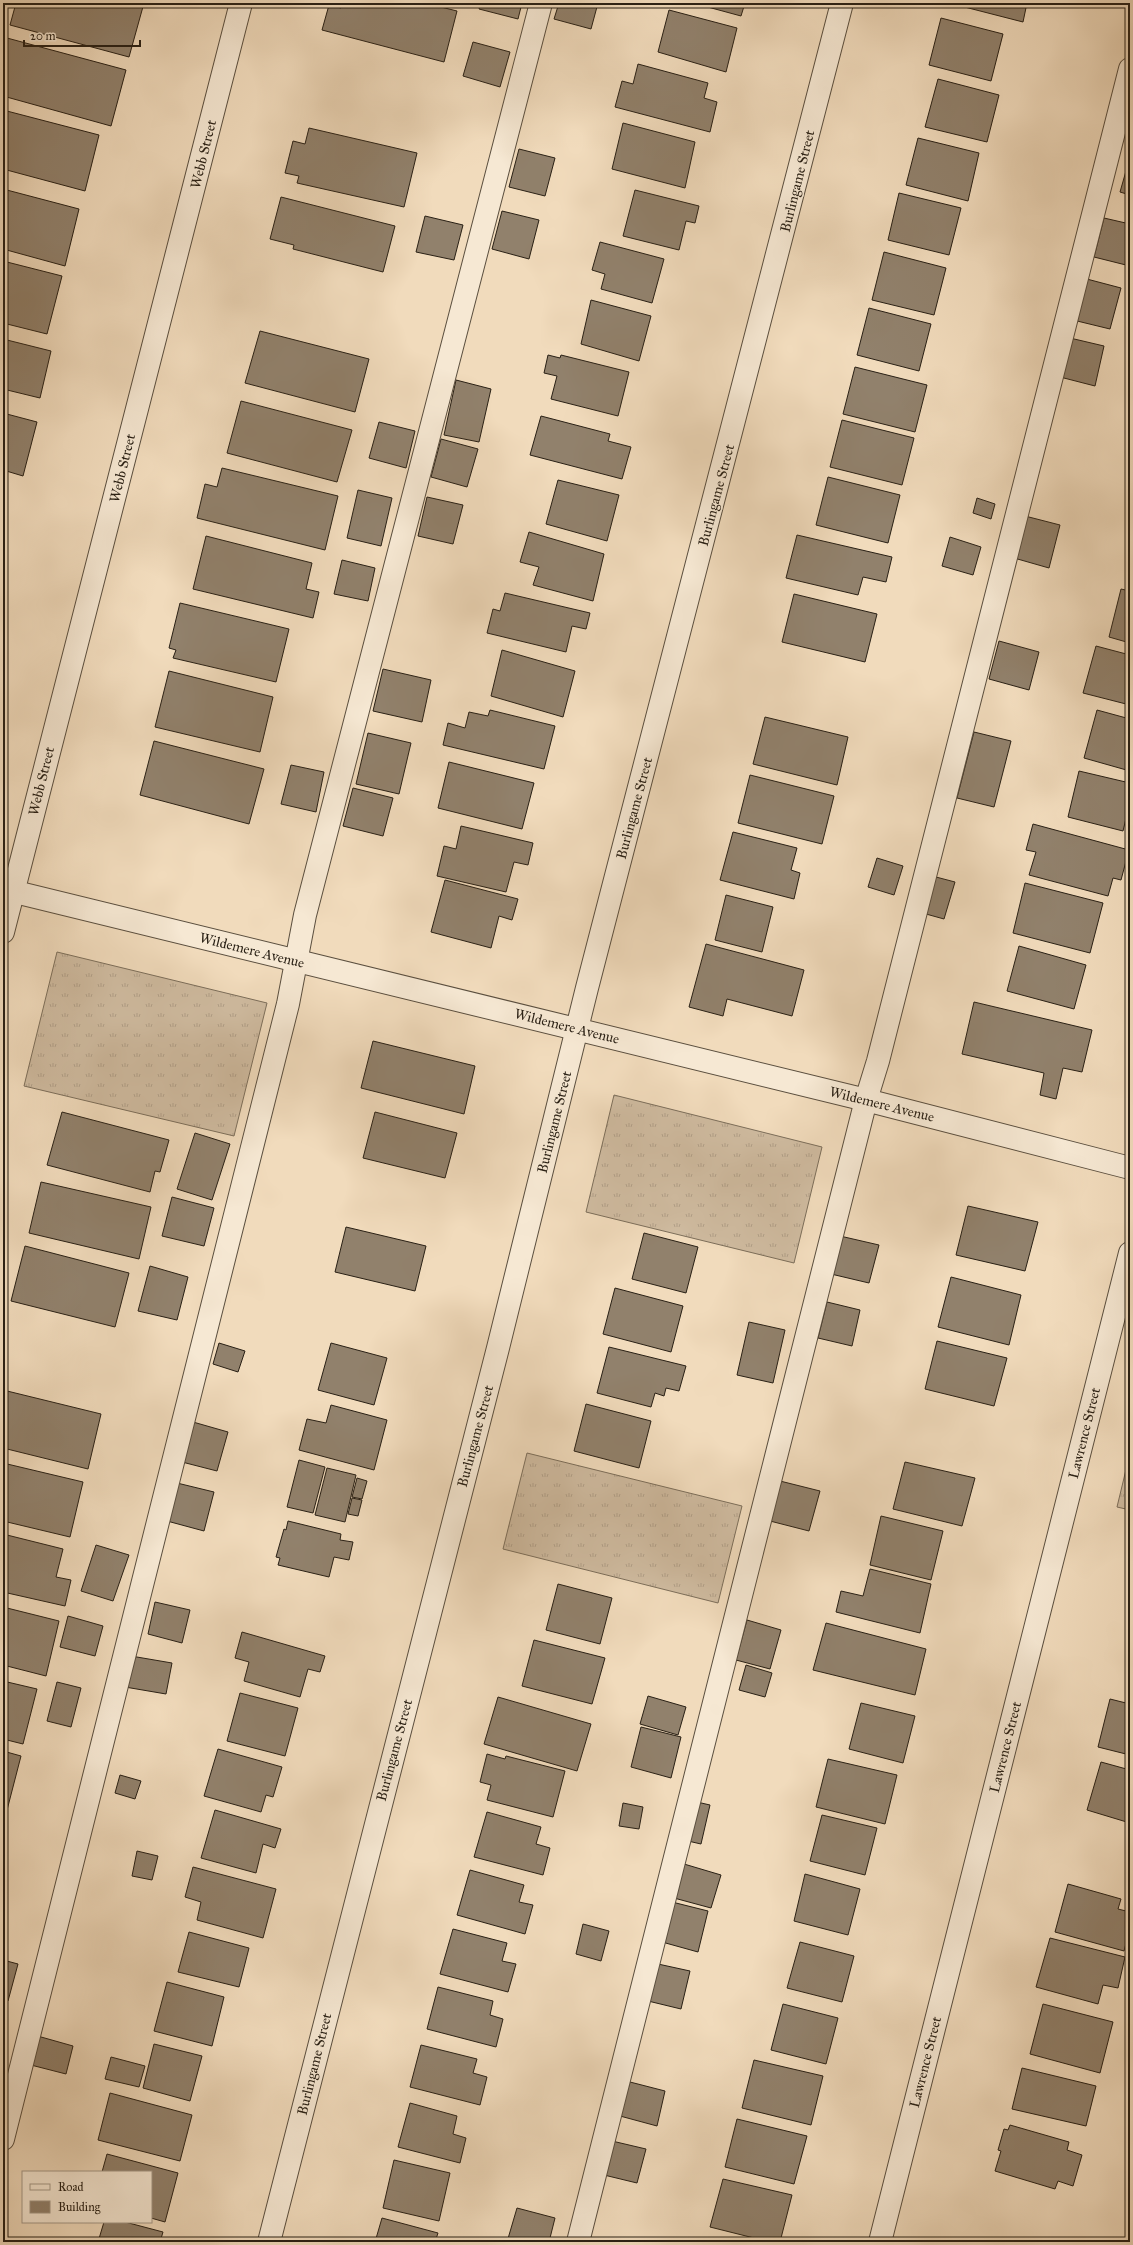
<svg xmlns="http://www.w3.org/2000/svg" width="1133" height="2245" viewBox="0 0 1133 2245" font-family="'IM FELL Great Primer',serif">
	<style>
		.grass { fill: url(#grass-tufts); stroke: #7c6e5a }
		.building { fill: #91816c; stroke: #292015 }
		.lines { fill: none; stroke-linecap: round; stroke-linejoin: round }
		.minor-casing { stroke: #5b4f3f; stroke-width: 24 }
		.minor { stroke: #f6e8d3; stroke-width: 22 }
		.labels { text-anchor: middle; stroke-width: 3; stroke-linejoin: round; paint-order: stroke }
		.street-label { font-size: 14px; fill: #292015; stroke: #f6e8d3 }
	</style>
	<defs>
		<pattern id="grass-tufts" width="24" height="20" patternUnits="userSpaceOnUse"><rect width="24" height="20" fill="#cfbba0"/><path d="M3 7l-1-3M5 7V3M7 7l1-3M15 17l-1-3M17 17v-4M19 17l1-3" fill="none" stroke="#b2a089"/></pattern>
	</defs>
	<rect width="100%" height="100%" fill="#f1dbbc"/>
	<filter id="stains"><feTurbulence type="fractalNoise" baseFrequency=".005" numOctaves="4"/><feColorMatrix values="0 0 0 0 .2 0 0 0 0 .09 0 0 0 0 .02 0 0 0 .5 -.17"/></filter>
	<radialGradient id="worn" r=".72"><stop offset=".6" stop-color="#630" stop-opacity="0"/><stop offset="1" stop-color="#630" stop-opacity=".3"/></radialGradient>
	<g class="grass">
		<polygon points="57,952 267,1003 234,1136 24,1086"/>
		<polygon points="614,1095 822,1147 794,1263 586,1212"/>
		<polygon points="527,1453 742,1506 718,1603 503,1549"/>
		<polygon points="1130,1453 1130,1510 1117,1507"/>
	</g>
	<g class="building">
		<polygon points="16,3 144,3 129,57 10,25"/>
		<polygon points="342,3 425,3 457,11 444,62 322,30 329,5 341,8"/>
		<polygon points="481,3 522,3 518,19 479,9"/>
		<polygon points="559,3 598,3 591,29 554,19"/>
		<polygon points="693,3 745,3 741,16"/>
		<polygon points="949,3 1027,3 1023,22"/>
		<polygon points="669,10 737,28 726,72 658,52"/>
		<polygon points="941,18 1003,34 991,81 929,65"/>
		<polygon points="7,38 126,70 111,126 3,96 3,54"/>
		<polygon points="473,42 510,52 500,87 463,76"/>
		<polygon points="638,64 708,83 704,98 717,102 710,132 615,107 622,81 633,84"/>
		<polygon points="938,79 999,95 987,142 925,127"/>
		<polygon points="3,110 99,135 85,191 3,169"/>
		<polygon points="1130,116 1130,138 1123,136"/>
		<polygon points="623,123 695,142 685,188 612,169"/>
		<polygon points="309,128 417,153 404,207 297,183 299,176 285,173 293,141 305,144"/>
		<polygon points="918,138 979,153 968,201 906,185"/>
		<polygon points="519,149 555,158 545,196 509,187"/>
		<polygon points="1128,164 1130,164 1130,195 1120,192"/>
		<polygon points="3,189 79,209 65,266 3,249"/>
		<polygon points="635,190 699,206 695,223 686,221 679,250 623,236"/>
		<polygon points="899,193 961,208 949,255 888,240"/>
		<polygon points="281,197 395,226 383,272 293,249 294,245 270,239"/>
		<polygon points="502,211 539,220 529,259 492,249"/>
		<polygon points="425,216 463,225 454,260 416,252"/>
		<polygon points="1104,218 1130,224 1130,266 1094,257"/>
		<polygon points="600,242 664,259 652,303 601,289 605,274 592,270"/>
		<polygon points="884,252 946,268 934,315 872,300"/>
		<polygon points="3,261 62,276 47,334 3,323"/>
		<polygon points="1083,278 1121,288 1110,329 1073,320"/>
		<polygon points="591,300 651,316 639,361 581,344"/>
		<polygon points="869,308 931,324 919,371 857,355"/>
		<polygon points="260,331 369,359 355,412 245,383"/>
		<polygon points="1070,338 1104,346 1095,386 1060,377"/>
		<polygon points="3,339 51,351 40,398 3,389"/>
		<polygon points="548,355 560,358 561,355 629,372 618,416 551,399 557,376 544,373"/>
		<polygon points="855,367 927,385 915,432 843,414"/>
		<polygon points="456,380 491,389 479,442 444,435"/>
		<polygon points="241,401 352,430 337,482 227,453"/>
		<polygon points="3,413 37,422 23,476 3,470"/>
		<polygon points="541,416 610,434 608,441 631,447 622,479 530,455"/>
		<polygon points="842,420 914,438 902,485 830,467"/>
		<polygon points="379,422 415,431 406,468 369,458"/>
		<polygon points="441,439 478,449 467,487 431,477"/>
		<polygon points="222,468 338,496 325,550 197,518 205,484 217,487"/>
		<polygon points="828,477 900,495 888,543 816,525"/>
		<polygon points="558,480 619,495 607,541 546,524"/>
		<polygon points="358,490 392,498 381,546 347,538"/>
		<polygon points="427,497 463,505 453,544 418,536"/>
		<polygon points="977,498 995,504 991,519 973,513"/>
		<polygon points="1025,516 1060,525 1049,568 1014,558"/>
		<polygon points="529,532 604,554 593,601 533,585 539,567 520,562"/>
		<polygon points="797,535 892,557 886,582 863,577 858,595 786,578"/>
		<polygon points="206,536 312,563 306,589 319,592 313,618 193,589"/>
		<polygon points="950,537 981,547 973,575 942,566"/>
		<polygon points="342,560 375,568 368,601 334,594"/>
		<polygon points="1121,589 1130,591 1130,643 1109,637"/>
		<polygon points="505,593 590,613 586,629 572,626 566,652 487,633 493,609 500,611"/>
		<polygon points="794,594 877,614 865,662 782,642"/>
		<polygon points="180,603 289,629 276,682 173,658 176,650 169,648"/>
		<polygon points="999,641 1039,652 1029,690 989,679"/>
		<polygon points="1096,646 1130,655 1130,705 1083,693"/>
		<polygon points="502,650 575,671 563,717 491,696"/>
		<polygon points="383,669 431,680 422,722 373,711"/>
		<polygon points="169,671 273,697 260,752 155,727"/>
		<polygon points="490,710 555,726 544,769 443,745 448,723 465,728 469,712 488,716"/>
		<polygon points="1097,710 1130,719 1130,771 1084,758"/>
		<polygon points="765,717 848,737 837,785 753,764"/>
		<polygon points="974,732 1011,741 994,807 957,798"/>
		<polygon points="368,733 411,743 399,794 356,784"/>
		<polygon points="154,741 264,769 249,824 140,795"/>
		<polygon points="449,762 534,783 522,829 438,808"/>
		<polygon points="291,765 324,772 316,812 281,804"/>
		<polygon points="1079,771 1130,783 1130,802 1123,831 1068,817"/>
		<polygon points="750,775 834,796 822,844 738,823"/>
		<polygon points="353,788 393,798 383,836 343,826"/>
		<polygon points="1033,824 1129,850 1121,880 1113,878 1108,896 1029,875 1036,852 1026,850"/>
		<polygon points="461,826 533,843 528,865 514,862 506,892 437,876 444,846 456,849"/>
		<polygon points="733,832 797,848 791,870 800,873 794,899 720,880"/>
		<polygon points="877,858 903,866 894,895 868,887"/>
		<polygon points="936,877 955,882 944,919 926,914"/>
		<polygon points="445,880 518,899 512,920 499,916 491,948 431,932"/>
		<polygon points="1025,883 1103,903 1090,953 1013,933"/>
		<polygon points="726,895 773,907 762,952 715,940"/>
		<polygon points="706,944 804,970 792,1016 727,999 723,1016 689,1007"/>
		<polygon points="1019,946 1086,965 1074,1009 1007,991"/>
		<polygon points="974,1002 1092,1030 1082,1072 1063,1068 1056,1099 1040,1095 1044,1073 962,1054"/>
		<polygon points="373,1041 475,1066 464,1114 361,1088"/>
		<polygon points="62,1112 169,1140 160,1172 155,1171 150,1192 47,1165"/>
		<polygon points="375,1112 457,1133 445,1178 363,1158"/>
		<polygon points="195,1133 230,1144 212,1200 177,1189"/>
		<polygon points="41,1182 151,1207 139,1259 29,1233"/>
		<polygon points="172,1197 214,1208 204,1246 162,1236"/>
		<polygon points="968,1206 1038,1222 1025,1271 956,1255"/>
		<polygon points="346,1227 426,1246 415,1291 335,1272"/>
		<polygon points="644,1233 698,1247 686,1293 632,1279"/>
		<polygon points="840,1236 879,1245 869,1283 831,1274"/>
		<polygon points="25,1246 129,1273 115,1327 11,1301"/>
		<polygon points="150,1266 188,1277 177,1320 138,1311"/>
		<polygon points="951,1277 1021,1295 1009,1345 938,1327"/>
		<polygon points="615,1288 683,1306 671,1352 603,1334"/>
		<polygon points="827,1302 860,1310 852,1346 818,1338"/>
		<polygon points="749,1322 785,1330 773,1383 737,1375"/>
		<polygon points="937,1341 1007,1358 994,1406 925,1389"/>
		<polygon points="219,1343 245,1351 238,1372 213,1364"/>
		<polygon points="331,1343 387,1358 374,1405 318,1390"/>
		<polygon points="609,1347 686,1366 679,1391 666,1388 664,1396 655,1393 651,1407 597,1393"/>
		<polygon points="3,1390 101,1414 88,1469 3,1448"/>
		<polygon points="586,1404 651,1421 639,1468 574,1451"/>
		<polygon points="331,1405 387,1420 374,1470 299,1450 307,1419 326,1423"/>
		<polygon points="193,1422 228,1432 217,1471 182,1462"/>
		<polygon points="299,1460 325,1467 313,1513 287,1507"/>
		<polygon points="905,1462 975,1478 962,1526 893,1509"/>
		<polygon points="3,1463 83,1482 70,1537 3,1521"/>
		<polygon points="327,1468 356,1475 345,1522 315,1515"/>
		<polygon points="357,1478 367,1481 362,1499 352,1497"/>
		<polygon points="780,1481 820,1491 809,1531 770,1521"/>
		<polygon points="177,1483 214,1492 204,1531 167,1521"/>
		<polygon points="352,1498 362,1500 358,1516 348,1514"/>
		<polygon points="881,1516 943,1531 931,1580 870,1565"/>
		<polygon points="288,1521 341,1534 340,1540 353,1542 349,1560 334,1557 329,1577 278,1565 280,1558 276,1557 284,1529 286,1530"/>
		<polygon points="3,1534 63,1549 56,1577 71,1580 65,1606 3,1592"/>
		<polygon points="96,1545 129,1555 113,1601 81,1591"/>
		<polygon points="870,1569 931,1584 920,1633 836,1612 841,1591 863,1596"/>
		<polygon points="558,1584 612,1598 600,1644 546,1630"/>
		<polygon points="155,1602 190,1610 182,1643 148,1634"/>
		<polygon points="3,1607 59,1621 46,1676 3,1665"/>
		<polygon points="68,1616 103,1626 95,1656 60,1647"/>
		<polygon points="747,1620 781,1630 770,1669 736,1660"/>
		<polygon points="826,1623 926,1649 915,1695 813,1670"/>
		<polygon points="242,1632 325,1656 320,1672 308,1669 300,1697 244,1681 249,1662 235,1658"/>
		<polygon points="534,1640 605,1658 592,1704 522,1686"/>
		<polygon points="131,1656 172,1663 166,1694 125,1687"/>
		<polygon points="746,1665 772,1673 765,1697 739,1690"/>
		<polygon points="3,1681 37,1689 23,1744 3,1739"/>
		<polygon points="57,1682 81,1688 71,1727 47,1721"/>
		<polygon points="240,1693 298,1708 285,1756 227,1741"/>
		<polygon points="648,1696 686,1707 678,1735 640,1724"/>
		<polygon points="498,1697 591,1724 577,1771 484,1744"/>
		<polygon points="1110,1699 1130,1704 1130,1755 1098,1747"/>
		<polygon points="861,1703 915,1716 903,1763 849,1749"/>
		<polygon points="641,1727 681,1737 671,1778 631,1767"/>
		<polygon points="218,1749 282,1767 273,1797 266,1795 261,1812 204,1796"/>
		<polygon points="3,1751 21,1756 6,1814 3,1813"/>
		<polygon points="487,1754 505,1759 506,1756 565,1771 553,1817 487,1800 491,1785 480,1782"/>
		<polygon points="828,1759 897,1775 885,1824 816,1807"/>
		<polygon points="1101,1762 1130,1770 1130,1823 1087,1810"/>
		<polygon points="120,1775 141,1781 135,1799 115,1793"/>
		<polygon points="697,1802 710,1805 701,1844 688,1841"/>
		<polygon points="623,1803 643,1807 639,1829 619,1826"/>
		<polygon points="215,1810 281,1829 275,1848 263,1844 256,1873 201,1858"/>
		<polygon points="487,1812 541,1827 536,1844 550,1848 543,1875 474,1857"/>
		<polygon points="822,1815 877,1828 865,1875 810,1861"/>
		<polygon points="137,1851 158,1856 152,1880 132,1876"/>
		<polygon points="684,1864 721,1875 711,1908 674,1898"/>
		<polygon points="193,1867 276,1889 263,1938 197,1920 201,1902 185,1897"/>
		<polygon points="470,1870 524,1885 519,1902 533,1905 525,1934 457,1915"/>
		<polygon points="805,1874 860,1889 848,1935 794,1921"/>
		<polygon points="1068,1884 1121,1899 1118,1909 1130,1912 1130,1928 1124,1951 1055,1932"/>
		<polygon points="672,1902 708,1911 698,1952 662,1942"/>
		<polygon points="583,1924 609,1931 601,1961 576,1954"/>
		<polygon points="453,1929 507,1943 502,1961 516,1964 508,1992 440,1974"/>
		<polygon points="189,1932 249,1948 239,1987 178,1972"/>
		<polygon points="1050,1938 1125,1957 1118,1988 1103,1985 1098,2004 1036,1987"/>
		<polygon points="800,1942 854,1956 842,2002 787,1988"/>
		<polygon points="3,1960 18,1964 8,2001 3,2000"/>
		<polygon points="658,1964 690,1971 681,2009 648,2001"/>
		<polygon points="167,1982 224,1997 212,2046 154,2031"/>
		<polygon points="438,1987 493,2001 490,2015 503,2019 496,2047 427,2029"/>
		<polygon points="783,2004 838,2018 826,2064 771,2050"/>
		<polygon points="1043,2004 1113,2022 1100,2073 1030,2054"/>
		<polygon points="34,2035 73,2046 66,2074 27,2064"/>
		<polygon points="154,2044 202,2056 190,2101 143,2088"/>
		<polygon points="421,2045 477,2059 473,2073 487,2077 480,2105 410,2087"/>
		<polygon points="111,2057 145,2066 139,2087 105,2079"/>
		<polygon points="754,2060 823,2076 811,2125 742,2108"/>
		<polygon points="1022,2068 1096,2086 1086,2126 1012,2109"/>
		<polygon points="630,2082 665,2091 657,2126 620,2116"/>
		<polygon points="110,2093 192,2115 180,2161 98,2140"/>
		<polygon points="410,2103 457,2116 453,2134 466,2138 460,2163 398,2147"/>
		<polygon points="737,2119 807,2136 794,2184 725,2167"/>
		<polygon points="1010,2125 1069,2142 1067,2150 1082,2155 1073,2186 1058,2181 1055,2189 995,2171 1001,2151 998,2150 1004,2129 1008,2130"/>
		<polygon points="612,2141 646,2149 637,2183 604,2175"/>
		<polygon points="107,2154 178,2173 165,2222 151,2218 151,2172 102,2172"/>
		<polygon points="394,2160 450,2173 439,2221 383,2208"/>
		<polygon points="723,2179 792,2195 780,2242 770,2242 710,2227"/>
		<polygon points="517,2208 555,2218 549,2242 507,2242"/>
		<polygon points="382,2218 438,2233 435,2242 375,2242"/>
		<polygon points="104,2222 125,2222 163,2232 160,2242 98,2242"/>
	</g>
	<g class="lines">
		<defs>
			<g id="minor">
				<polyline points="3,889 866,1100 1130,1168"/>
				<polyline points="3,932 241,3"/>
				<polyline points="3,2139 288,1004 305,915 541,3"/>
				<polyline points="269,2242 498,1348 587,988 842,3"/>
				<polyline points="578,2242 866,1100 878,1061 1130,69"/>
				<polyline points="880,2242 1130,1253"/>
			</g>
		</defs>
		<use href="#minor" class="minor-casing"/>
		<use href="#minor" class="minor"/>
	</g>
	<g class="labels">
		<g class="street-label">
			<text transform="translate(203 154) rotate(-76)" y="5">Webb Street</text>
			<text transform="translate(797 181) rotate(-76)" y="5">Burlingame Street</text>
			<text transform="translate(122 468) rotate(-76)" y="5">Webb Street</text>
			<text transform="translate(716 495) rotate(-75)" y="5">Burlingame Street</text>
			<text transform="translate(41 781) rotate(-76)" y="5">Webb Street</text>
			<text transform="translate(634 808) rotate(-75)" y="5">Burlingame Street</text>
			<text transform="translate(252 950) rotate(14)" y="5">Wildemere Avenue</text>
			<text transform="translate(567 1026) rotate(14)" y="5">Wildemere Avenue</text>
			<text transform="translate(882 1104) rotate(14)" y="5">Wildemere Avenue</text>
			<text transform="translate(554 1122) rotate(-76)" y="5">Burlingame Street</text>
			<text transform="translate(1084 1433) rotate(-76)" y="5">Lawrence Street</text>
			<text transform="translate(475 1436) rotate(-75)" y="5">Burlingame Street</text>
			<text transform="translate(1005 1747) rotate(-76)" y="5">Lawrence Street</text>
			<text transform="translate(394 1750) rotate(-75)" y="5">Burlingame Street</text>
			<text transform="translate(925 2062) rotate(-76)" y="5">Lawrence Street</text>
			<text transform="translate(314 2064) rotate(-76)" y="5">Burlingame Street</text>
		</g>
	</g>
	<rect width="1133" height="2245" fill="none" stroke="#f1dbbc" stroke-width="16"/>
	<rect x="4" y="4" width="1125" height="2237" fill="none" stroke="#292015" stroke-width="2"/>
	<rect x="8" y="8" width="1117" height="2229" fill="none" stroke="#292015"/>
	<rect x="22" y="2171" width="130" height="52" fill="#f6e8d3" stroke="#a49887"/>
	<rect x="30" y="2184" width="20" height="6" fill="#f6e8d3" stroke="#a49887"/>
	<text x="58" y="2191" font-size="12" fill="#292015">Road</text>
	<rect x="30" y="2201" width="20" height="12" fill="#91816c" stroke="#a49887"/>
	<text x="58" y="2211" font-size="12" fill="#292015">Building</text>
	<path d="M24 40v6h116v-6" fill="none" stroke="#292015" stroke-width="2"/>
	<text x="30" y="40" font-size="12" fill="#292015" stroke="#f6e8d3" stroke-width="3" paint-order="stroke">20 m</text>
	<rect width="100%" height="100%" filter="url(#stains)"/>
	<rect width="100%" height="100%" fill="url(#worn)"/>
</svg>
